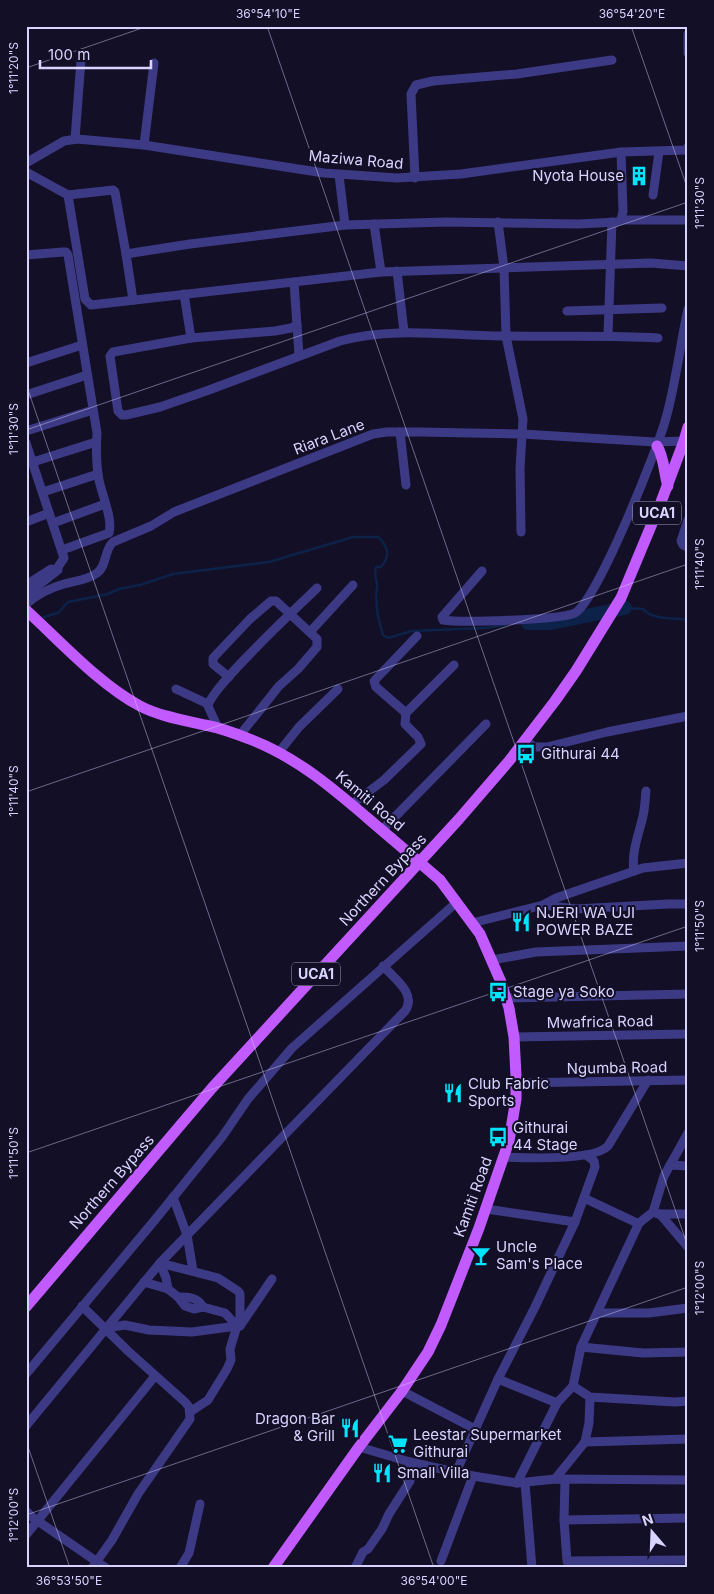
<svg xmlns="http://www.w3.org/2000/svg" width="714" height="1594" viewBox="0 0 714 1594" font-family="Inter,sans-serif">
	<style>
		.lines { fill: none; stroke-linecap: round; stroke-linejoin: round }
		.stream { stroke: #0c2248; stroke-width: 2.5 }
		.river { stroke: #0c2248; stroke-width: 14 }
		.minor { stroke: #3d3a85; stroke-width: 9 }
		.major { stroke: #c25bff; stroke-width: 11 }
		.major-bridge { stroke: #c25bff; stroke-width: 11 }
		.ticks { fill: none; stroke: #d9d4ff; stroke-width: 1; stroke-opacity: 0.45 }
		.labels { text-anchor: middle; stroke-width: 4; stroke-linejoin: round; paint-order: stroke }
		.shield { fill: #130f26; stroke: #9e99be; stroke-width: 1 }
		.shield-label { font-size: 14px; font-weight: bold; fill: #d9d4ff }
		.street-label { font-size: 15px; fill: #d9d4ff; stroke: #130f26 }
		.poi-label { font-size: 15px; fill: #d9d4ff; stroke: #130f26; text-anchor: start }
		.neatline { fill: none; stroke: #d9d4ff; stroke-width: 2 }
		.ticks-label { font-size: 12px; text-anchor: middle; fill: #d9d4ff }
	</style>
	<rect width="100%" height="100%" fill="#130f26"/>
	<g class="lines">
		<g class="stream">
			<path d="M625,608L643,609C655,621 672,617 688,620"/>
			<path d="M44,617L58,613L68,602L108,594L119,589L140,585L173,574L269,562L353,537H379C388,548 391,555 381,567H376C373,578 378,579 377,587C375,602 378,620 383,635L388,638L412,631L485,628L505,625"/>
		</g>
		<polyline class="river" points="528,623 551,623 625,608"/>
		<g class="minor">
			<polyline points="688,34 688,53"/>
			<polyline points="75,139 81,60"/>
			<polyline points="144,145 154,63"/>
			<polyline points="26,163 64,141 77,139 144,145 324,173 397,178 461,174 621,152 686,150 688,147"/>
			<polyline points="26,172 68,195 113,190 115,192 126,254"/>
			<polyline points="339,175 345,225"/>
			<polyline points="415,178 411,94 416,85 433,81 517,74 612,60"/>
			<polyline points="68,195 85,299 91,305 381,272 651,263 688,266"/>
			<polyline points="653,195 659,152"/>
			<polyline points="621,220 685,220"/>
			<polyline points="498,222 504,268 506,336 523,419 520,468 521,532"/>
			<polyline points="374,224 381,272"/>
			<path d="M26,255L63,252H66L68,255L97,433C96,449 96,464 99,480C102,495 113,519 109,533L62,550"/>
			<polyline points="397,271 404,332"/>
			<polyline points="294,282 299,355"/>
			<polyline points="184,294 191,338"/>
			<polyline points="133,300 126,254 190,244 345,225 446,222 579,224 617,222 621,220 623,211 621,152"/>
			<polyline points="567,311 662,308"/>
			<path d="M297,325L291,328L275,331L191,338L113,352L110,356L111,363L118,411L122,415H126L160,407L209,390L340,341C394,326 451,336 506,336C557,337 608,335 658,338"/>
			<polyline points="608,335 612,222"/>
			<polyline points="26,363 82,345"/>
			<polyline points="26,395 87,375"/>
			<polyline points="26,431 93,410"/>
			<polyline points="400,432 406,485"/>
			<polyline points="26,443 64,558 58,567 58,570 26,595"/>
			<polyline points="33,462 96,442"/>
			<polyline points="43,492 98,474"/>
			<polyline points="688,520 681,541 683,545 688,547"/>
			<polyline points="26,522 49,513"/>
			<polyline points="53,523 105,504"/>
			<path d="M482,571L442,617L443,620C460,623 561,620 575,613C597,601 658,448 666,418C676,382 680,345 688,309"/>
			<polyline points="26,585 51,569"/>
			<path d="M26,604C38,594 49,588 64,584C75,581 88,580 97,573C107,566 104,550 113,542L151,526L174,512L373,434L387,432H420L522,434L655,442L684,441"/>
			<polyline points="310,632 353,585"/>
			<polyline points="229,677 213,664 213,658 250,619 271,601 276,601 317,639 317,647 298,669 279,686 240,735"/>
			<polyline points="176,689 208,704"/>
			<polyline points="406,713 376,687 374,681 417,636"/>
			<path d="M218,728L208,706C211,687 299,606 317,588"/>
			<polyline points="525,740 534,747 547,747 607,732 688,716"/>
			<polyline points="279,752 299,727 338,689"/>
			<polyline points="351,805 384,780 421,744 418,737 405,724 406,713 454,665"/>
			<polyline points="382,830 486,724"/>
			<path d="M634,871C631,852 639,834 643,816C645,808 645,799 646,791"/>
			<polyline points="543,905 576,909 668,904 688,904"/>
			<polyline points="472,923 543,905 556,898 643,868 688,863"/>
			<polyline points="492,960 536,952 688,946"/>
			<polyline points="506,998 688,994"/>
			<polyline points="514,1037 688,1034"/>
			<polyline points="516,1083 688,1080"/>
			<path d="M504,1157C526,1158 594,1161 608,1146L648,1080"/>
			<polyline points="670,1165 688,1166"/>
			<polyline points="173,1197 187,1235 193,1271"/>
			<polyline points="584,1198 635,1222 639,1223 653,1212 664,1176 688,1133"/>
			<polyline points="486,1209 575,1222"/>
			<polyline points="658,1214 688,1214"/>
			<polyline points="660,1214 688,1247"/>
			<polyline points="160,1263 218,1278 238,1291 240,1294 240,1326 237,1326 230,1349 231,1360 227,1369 208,1400 190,1412"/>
			<polyline points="160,1263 166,1278 168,1289"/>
			<polyline points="144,1282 168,1289 178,1297 185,1306 194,1309 203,1307 225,1313 237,1326"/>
			<path d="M178,1297C188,1297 198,1297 203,1307"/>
			<polyline points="82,1306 128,1351 185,1402 189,1407 190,1419 138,1494 112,1540 92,1568"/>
			<polyline points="598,1313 649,1313 688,1308"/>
			<polyline points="240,1326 272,1279"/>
			<polyline points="106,1328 125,1325 149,1330 192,1332 237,1326"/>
			<polyline points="581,1347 643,1353 688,1352"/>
			<polyline points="26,1374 154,1221 222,1137 248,1099 292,1048 457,902"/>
			<polyline points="498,1379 557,1403"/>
			<polyline points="573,1386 590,1397 675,1402 688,1401"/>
			<polyline points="402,1391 475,1429"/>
			<path d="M26,1426L160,1263L405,1011C417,994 395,979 383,966"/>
			<polyline points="585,1442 589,1423 590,1397"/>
			<polyline points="359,1447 410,1462 473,1476 517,1483 555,1479 688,1480"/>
			<polyline points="456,1472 498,1379 535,1307 575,1222 595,1167 594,1161 586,1155"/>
			<polyline points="555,1479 585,1442 688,1439"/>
			<polyline points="565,1480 564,1520 567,1561 688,1560"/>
			<polyline points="517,1483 557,1403 573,1386 581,1347 639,1223"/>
			<polyline points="525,1483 532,1568"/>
			<polyline points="26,1511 32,1517 106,1568"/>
			<polyline points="564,1520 688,1518"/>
			<polyline points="26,1535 155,1376"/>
			<polyline points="441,1561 473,1476"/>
			<polyline points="180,1568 189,1553 200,1504"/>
			<polyline points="355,1568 363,1552 368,1549 382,1529 389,1514 410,1481 410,1462"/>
		</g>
		<g class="major">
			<path d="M657,446C664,456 664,474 668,486"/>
			<path d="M26,610C60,641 100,685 140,706C159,716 183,720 205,725C221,728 237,734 252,740C306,761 348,802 391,838"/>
			<polyline points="26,1307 212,1088 459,819 509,761 555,701 576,671 621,598 661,502 684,441 688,427"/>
			<polyline points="273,1568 359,1447 402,1391 428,1352 441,1325 479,1228 509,1141 516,1099 516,1076 514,1037 509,1008 501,982 480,934 440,880"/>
		</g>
		<polyline class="major-bridge" points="391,838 440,880"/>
	</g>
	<path class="ticks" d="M267,26L688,1247M631,26L688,190M26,68L148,26M26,384L434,1568M26,430L688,202M26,792L688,564M26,1153L688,926M26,1441L70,1568M26,1515L688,1287"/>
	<defs>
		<symbol id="building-bare" viewBox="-9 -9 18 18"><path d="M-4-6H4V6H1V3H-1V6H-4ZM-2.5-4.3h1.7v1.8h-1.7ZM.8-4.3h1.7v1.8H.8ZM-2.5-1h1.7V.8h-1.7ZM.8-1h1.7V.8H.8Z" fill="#00e5ff" stroke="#130f26" stroke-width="2.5" paint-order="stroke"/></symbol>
		<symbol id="bus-bare" viewBox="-9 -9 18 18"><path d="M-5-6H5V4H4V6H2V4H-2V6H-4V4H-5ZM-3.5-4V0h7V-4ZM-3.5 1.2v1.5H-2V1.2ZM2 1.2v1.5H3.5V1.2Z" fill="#00e5ff" stroke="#130f26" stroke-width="2.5" paint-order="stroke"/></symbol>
		<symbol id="restaurant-bare" viewBox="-9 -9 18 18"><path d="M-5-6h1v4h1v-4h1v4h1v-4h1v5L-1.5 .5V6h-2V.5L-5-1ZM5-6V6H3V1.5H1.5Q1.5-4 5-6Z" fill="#00e5ff" stroke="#130f26" stroke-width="2.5" paint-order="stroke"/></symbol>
		<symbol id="bar-bare" viewBox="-9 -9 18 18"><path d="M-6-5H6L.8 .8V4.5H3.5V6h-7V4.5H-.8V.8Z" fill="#00e5ff" stroke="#130f26" stroke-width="2.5" paint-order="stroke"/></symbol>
		<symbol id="supermarket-bare" viewBox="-9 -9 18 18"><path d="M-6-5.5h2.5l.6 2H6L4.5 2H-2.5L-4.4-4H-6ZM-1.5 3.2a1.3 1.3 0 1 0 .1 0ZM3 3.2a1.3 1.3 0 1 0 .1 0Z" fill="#00e5ff" stroke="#130f26" stroke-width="2.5" paint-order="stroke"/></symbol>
	</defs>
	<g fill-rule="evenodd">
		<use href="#building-bare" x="625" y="162" width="28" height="28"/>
		<use href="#bus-bare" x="512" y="740" width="28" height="28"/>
		<use href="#restaurant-bare" x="507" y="908" width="28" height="28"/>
		<use href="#bus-bare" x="484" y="978" width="28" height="28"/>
		<use href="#restaurant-bare" x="439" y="1079" width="28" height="28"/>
		<use href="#bus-bare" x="484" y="1123" width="28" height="28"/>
		<use href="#bar-bare" x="467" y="1242" width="28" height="28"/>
		<use href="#restaurant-bare" x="336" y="1414" width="28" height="28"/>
		<use href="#supermarket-bare" x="384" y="1430" width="28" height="28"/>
		<use href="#restaurant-bare" x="368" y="1459" width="28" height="28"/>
	</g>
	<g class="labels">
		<g class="shield">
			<rect x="633" y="501.5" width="48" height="23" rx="4"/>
			<rect x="292" y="962.5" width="48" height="23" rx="4"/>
		</g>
		<g class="shield-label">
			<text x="657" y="518">UCA1</text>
			<text x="316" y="979">UCA1</text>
		</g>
		<g class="street-label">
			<text transform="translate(356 160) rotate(5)" y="5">Maziwa Road</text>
			<text transform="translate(329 437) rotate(-21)" y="5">Riara Lane</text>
			<text transform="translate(370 801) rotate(40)" y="5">Kamiti Road</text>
			<text transform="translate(383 880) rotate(-47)" y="5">Northern Bypass</text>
			<text transform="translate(600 1022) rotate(-1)" y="5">Mwafrica Road</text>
			<text transform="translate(617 1068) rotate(-1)" y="5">Ngumba Road</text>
			<text transform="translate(112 1182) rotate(-49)" y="5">Northern Bypass</text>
			<text transform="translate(473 1197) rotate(-70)" y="5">Kamiti Road</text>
		</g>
		<g class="poi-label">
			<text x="624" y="181" text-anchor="end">Nyota House</text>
			<text x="541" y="759">Githurai 44</text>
			<text x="536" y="918">NJERI WA UJI<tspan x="536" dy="17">POWER BAZE</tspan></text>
			<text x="513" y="997">Stage ya Soko</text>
			<text x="468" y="1089">Club Fabric<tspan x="468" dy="17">Sports</tspan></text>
			<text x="513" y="1133">Githurai<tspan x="513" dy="17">44 Stage</tspan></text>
			<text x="496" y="1252">Uncle<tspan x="496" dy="17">Sam's Place</tspan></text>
			<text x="335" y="1424" text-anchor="end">Dragon Bar<tspan x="335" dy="17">&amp; Grill</tspan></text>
			<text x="413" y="1440">Leestar Supermarket<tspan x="413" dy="17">Githurai</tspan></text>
			<text x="397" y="1478">Small Villa</text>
		</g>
	</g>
	<rect width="714" height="1594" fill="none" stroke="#130f26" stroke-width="55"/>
	<g transform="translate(652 1532) rotate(341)" stroke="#130f26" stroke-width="4" paint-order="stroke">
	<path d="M0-4L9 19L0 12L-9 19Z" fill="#d9d4ff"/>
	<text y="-8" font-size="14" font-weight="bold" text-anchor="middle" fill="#d9d4ff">N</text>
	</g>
	<path d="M40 60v8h111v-8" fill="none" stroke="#d9d4ff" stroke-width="2.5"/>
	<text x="48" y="60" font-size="15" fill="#d9d4ff" stroke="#130f26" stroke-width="4" paint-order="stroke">100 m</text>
	<rect x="28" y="28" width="658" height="1538" class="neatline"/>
	<g class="ticks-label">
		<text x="268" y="18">36°54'10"E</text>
		<text x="632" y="18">36°54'20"E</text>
		<text transform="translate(14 68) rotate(-90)" y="4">1°11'20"S</text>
		<text transform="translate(700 203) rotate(-90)" y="4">1°11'30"S</text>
		<text transform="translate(14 429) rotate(-90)" y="4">1°11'30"S</text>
		<text transform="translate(700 564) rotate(-90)" y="4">1°11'40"S</text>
		<text transform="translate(14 791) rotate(-90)" y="4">1°11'40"S</text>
		<text transform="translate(700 926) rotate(-90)" y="4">1°11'50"S</text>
		<text transform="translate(14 1153) rotate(-90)" y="4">1°11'50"S</text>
		<text transform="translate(700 1288) rotate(-90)" y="4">1°12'00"S</text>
		<text transform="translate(14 1515) rotate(-90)" y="4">1°12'00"S</text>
		<text x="69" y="1585">36°53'50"E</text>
		<text x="434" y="1585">36°54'00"E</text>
	</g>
</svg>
